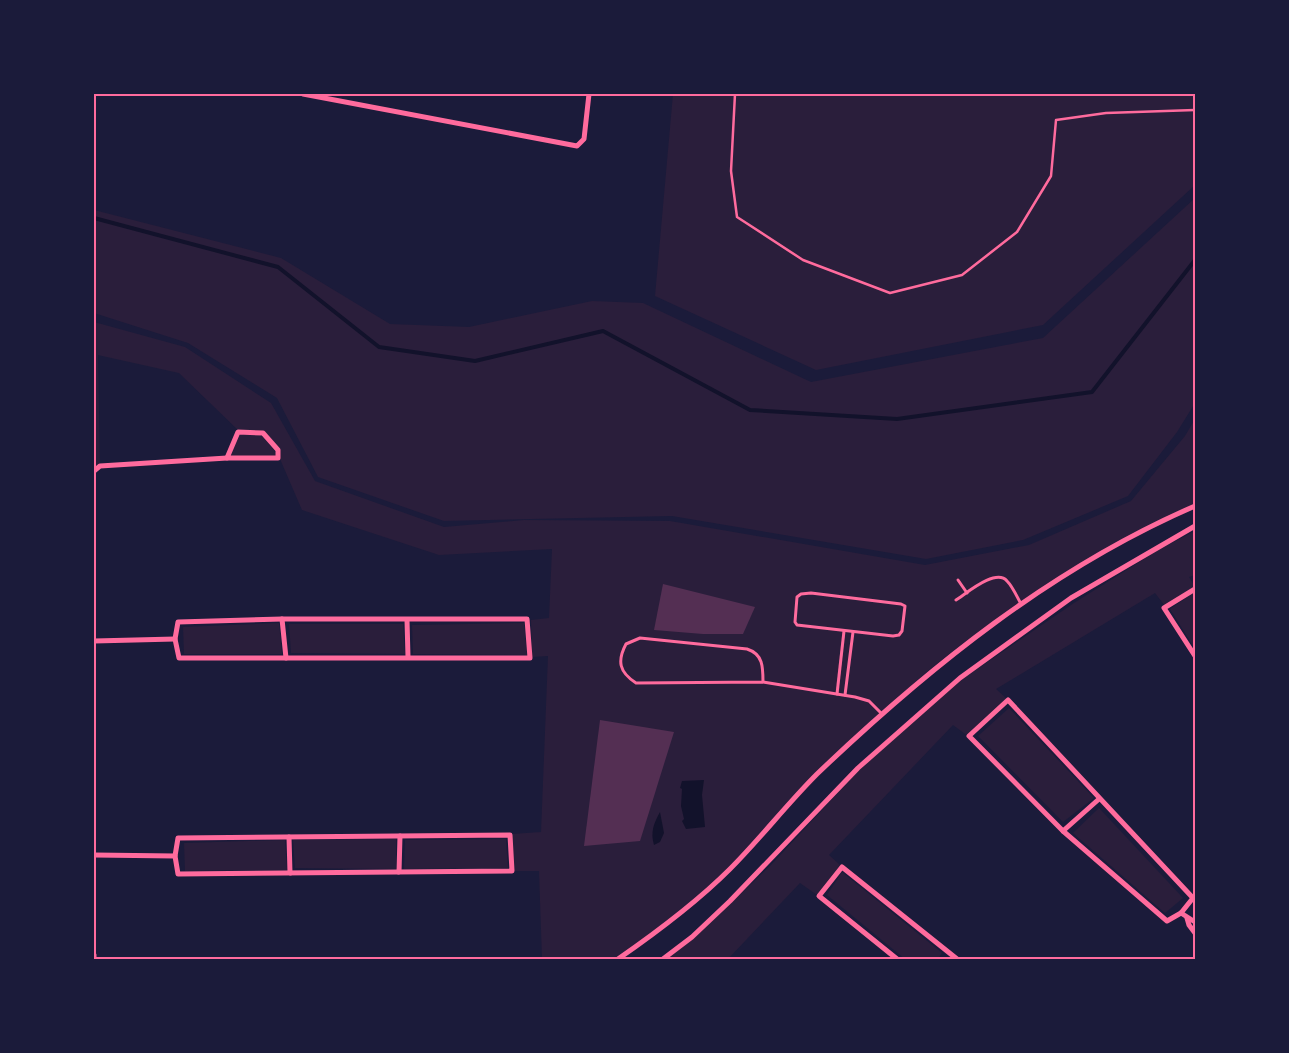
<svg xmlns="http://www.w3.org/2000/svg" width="1289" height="1053" viewBox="0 0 1289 1053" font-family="'PT Serif',serif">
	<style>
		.green { fill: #2a1e3b }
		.water { fill: #12122b }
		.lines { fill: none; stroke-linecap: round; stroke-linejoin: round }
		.stream { stroke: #12122b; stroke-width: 4 }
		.building { fill: #542f53 }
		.path { stroke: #ff6b9d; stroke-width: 2.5 }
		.service { stroke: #ff6b9d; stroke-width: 3 }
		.minor { stroke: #ff6b9d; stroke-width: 5 }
		.neatline { fill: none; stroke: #ff6b9d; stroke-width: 2 }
	</style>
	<rect width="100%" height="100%" fill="#1b1b3a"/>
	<g class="green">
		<polygon points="673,94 1195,94 1195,185 1043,325 816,370 655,296"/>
		<polygon points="1195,198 1195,403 1177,432 1128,496 1023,540 926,559 672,516 444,521 318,477 277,398 188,343 94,313 94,210 281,258 390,324 469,327 592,301 643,303 811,382 1043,338"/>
		<path d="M94,322L185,347L271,403L315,481L444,527L524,520L670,521L925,565L1029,545L1131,501L1185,436L1195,419V504C1102,551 1009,604 928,671C832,751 757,856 656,930C646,937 626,956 616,959C604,963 558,959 542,959L539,871H513L512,834L541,832L548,656L532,657L531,620L549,618L552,549L439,555L302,510L280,459L279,449L264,432L238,430L179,373L98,355L100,465H94Z"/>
		<polygon points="239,435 261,435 274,450 276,457 231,456"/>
		<polygon points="1195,531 1195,575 1189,577 1195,587 1165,606 1155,593 996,689 1007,699 968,736 953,725 829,855 840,865 817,895 800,883 728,959 667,959 693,939 771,865 859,770 961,680 1074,603 1160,549"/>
		<polygon points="1195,592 1195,649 1170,609"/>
		<polygon points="279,623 282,654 184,654 183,627"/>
		<polygon points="524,623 527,655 413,654 412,625"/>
		<polygon points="289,624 403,624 405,654 291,653"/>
		<polygon points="1009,708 1094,798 1063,822 978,736"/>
		<polygon points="1099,808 1183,898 1165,913 1073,833"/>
		<polygon points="396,839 396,869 295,868 293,840"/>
		<polygon points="506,839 508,868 404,869 405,840"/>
		<polygon points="285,840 287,870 185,871 184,843"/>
		<polygon points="842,872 942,953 938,959 905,959 827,895"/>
	</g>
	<g class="water">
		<polygon points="704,780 702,795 705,827 686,829 682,821 684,819 681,806 682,789 680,788 682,781"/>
		<path d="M660,812L664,833L660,842L654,845C650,832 654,823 660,812Z"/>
	</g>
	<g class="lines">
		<polyline class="stream" points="94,218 278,267 379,347 475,361 603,331 750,410 897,419 1092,392 1195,260"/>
	</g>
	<g class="building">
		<polygon points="663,584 755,607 743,634 703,634 654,630"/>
		<polygon points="600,720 674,732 640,841 584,846"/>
	</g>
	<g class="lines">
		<polyline class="path" points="735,94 731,171 737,217 803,260 890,293 962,275 1017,232 1051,176 1056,120 1106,113 1195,110"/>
		<g class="service">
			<polyline points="958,580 967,593"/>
			<polygon points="811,593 901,604 905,606 902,631 899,635 893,636 797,625 795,622 797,597 801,594"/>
			<path d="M956,600C967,593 996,568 1007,581C1013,587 1017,597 1021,604"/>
			<path d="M763,682C763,667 763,654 747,649L640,638L626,644C617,661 619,672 636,683L763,682L855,697L869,701L882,714"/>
			<polyline points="837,694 844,631"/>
			<polyline points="845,695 853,632"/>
		</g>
		<g class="minor">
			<polyline points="303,94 577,146 584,139 589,94"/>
			<polygon points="238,432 263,433 278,450 278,458 227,458"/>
			<polyline points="94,471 100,466 227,458"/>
			<polyline points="1195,589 1164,608 1195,656"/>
			<polygon points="282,619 527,619 530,658 179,658 175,639 178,622"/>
			<polyline points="282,619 286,658"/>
			<polyline points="407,620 408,657"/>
			<polyline points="94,641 175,639"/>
			<polygon points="1008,700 1193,898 1181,913 1167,921 1063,831 969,736"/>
			<polyline points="1063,831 1099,799"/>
			<polygon points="510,835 512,871 178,874 175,856 178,838"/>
			<polyline points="289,837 290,873"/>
			<polyline points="94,855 175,856"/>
			<polyline points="399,872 400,836"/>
			<polyline points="1181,913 1195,922"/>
			<polyline points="1187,918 1189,925 1195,933"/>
			<polyline points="94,955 94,959"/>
			<path d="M618,959C657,932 696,903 730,869C760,839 787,804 817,774C929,667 1052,568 1195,506"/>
			<polyline points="663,959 692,937 730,901 858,768 960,678 1071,598 1195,526"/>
			<polyline points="897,959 819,896 842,867 957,959"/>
		</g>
	</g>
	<rect width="1289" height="1053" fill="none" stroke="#1b1b3a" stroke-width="190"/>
	<rect x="95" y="95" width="1099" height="863" class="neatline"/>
</svg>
